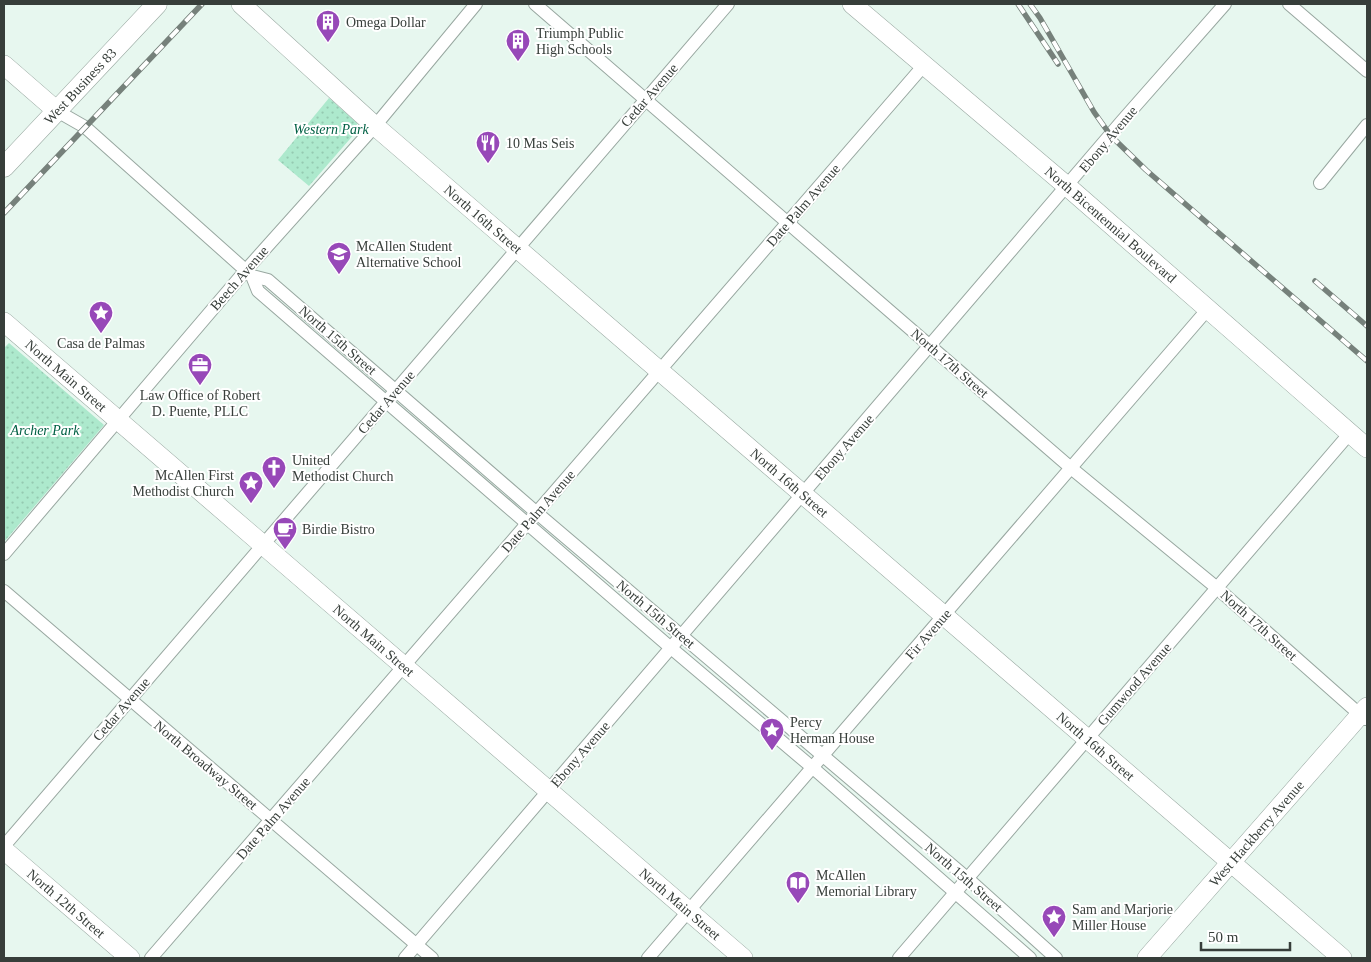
<svg xmlns="http://www.w3.org/2000/svg" width="1371" height="962" viewBox="0 0 1371 962" font-family="'Times New Roman',serif">
	<style>
		.grass { fill: url(#grass-dots) }
		.lines { fill: none; stroke-linecap: round; stroke-linejoin: round }
		.street-casing { stroke: #98a7a0; stroke-width: 14 }
		.secondary-casing { stroke: #98a7a0; stroke-width: 20 }
		.primary-casing { stroke: #98a7a0; stroke-width: 21 }
		.street { stroke: #fff; stroke-width: 12 }
		.secondary { stroke: #fff; stroke-width: 19 }
		.primary { stroke: #fff; stroke-width: 20 }
		.rail-casing { stroke: #76817b; stroke-width: 5.5 }
		.rail { stroke: #fff; stroke-width: 4; stroke-dasharray: 11; stroke-linecap: butt }
		.labels { text-anchor: middle; stroke-width: 4; stroke-linejoin: round; paint-order: stroke }
		.poi-label { font-size: 14px; fill: #373e3a; stroke: #fff; text-anchor: start }
		.street-label { font-size: 14px; fill: #373e3a; stroke: #fff }
		.park-label { font-size: 14px; font-style: italic; fill: #016044; stroke: #fff }
	</style>
	<defs>
		<pattern id="grass-dots" width="8" height="8" patternUnits="userSpaceOnUse" patternTransform="scale(1.25)"><rect width="8" height="8" fill="#ade9cd"/><path d="M2 2h.1M6 6h.1" fill="none" stroke="#95c9b1" stroke-width="1.8" stroke-linecap="round"/></pattern>
	</defs>
	<rect width="100%" height="100%" fill="#e7f7ef"/>
	<g class="grass">
		<polygon points="329,98 357,123 356,132 309,186 278,160"/>
		<polygon points="9,343 104,425 4,542 4,348"/>
	</g>
	<g class="lines">
		<defs>
			<g id="street">
				<polyline points="535,4 1071,468 1217,588 1365,719"/>
				<polyline points="1289,4 1367,71"/>
				<polyline points="57,111 85,127 252,276 258,291 671,648 813,768 1030,958"/>
				<polyline points="1320,183 1367,125"/>
				<polyline points="252,276 268,280 537,513 967,878 1056,958"/>
				<polyline points="4,554 246,270 375,126 476,4"/>
				<polyline points="4,591 432,958"/>
				<polyline points="4,846 728,4"/>
				<polyline points="151,958 925,64"/>
				<polyline points="405,958 1122,121 1225,4"/>
				<polyline points="648,958 1207,310"/>
				<polyline points="899,958 1350,433"/>
			</g>
			<g id="secondary">
				<path id="s1" d="M241,4L375,126L1342,958"/>
				<path id="s2" d="M852,4L1068,187L1367,448"/>
				<polyline points="4,65 57,111"/>
				<path id="s3" d="M4,322L743,958"/>
				<path id="s4" d="M4,850L130,958"/>
				<path id="s5" d="M1147,958L1367,707"/>
			</g>
			<g id="primary">
				<path id="s6" d="M4,167L157,4"/>
			</g>
		</defs>
		<use href="#street" class="street-casing"/>
		<use href="#secondary" class="secondary-casing"/>
		<use href="#primary" class="primary-casing"/>
		<use href="#street" class="street"/>
		<use href="#secondary" class="secondary"/>
		<use href="#primary" class="primary"/>
		<defs>
			<g id="rail">
				<polyline points="1018,4 1058,64"/>
				<polyline points="1030,4 1040,18 1094,112 1111,136 1146,170 1367,361"/>
				<polyline points="4,213 202,4"/>
				<polyline points="1315,281 1367,326"/>
			</g>
		</defs>
		<use href="#rail" class="rail-casing"/>
		<use href="#rail" class="rail"/>
	</g>
	<defs>
		<symbol id="building-pin" viewBox="-11 -11 22 30"><path d="M0 17L-7.5 6A9.5 9.5 0 1 1 7.5 6Z" fill="#9748b8" stroke="#fff"/><path d="M-4-6H4V6H1V3H-1V6H-4ZM-2.5-4.3h1.7v1.8h-1.7ZM.8-4.3h1.7v1.8H.8ZM-2.5-1h1.7V.8h-1.7ZM.8-1h1.7V.8H.8Z" fill="#fff"/></symbol>
		<symbol id="restaurant-pin" viewBox="-11 -11 22 30"><path d="M0 17L-7.5 6A9.5 9.5 0 1 1 7.5 6Z" fill="#9748b8" stroke="#fff"/><path d="M-5-6h1v4h1v-4h1v4h1v-4h1v5L-1.5 .5V6h-2V.5L-5-1ZM5-6V6H3V1.5H1.5Q1.5-4 5-6Z" fill="#fff"/></symbol>
		<symbol id="school-pin" viewBox="-11 -11 22 30"><path d="M0 17L-7.5 6A9.5 9.5 0 1 1 7.5 6Z" fill="#9748b8" stroke="#fff"/><path d="M0-5L7-2L0 1L-7-2ZM-4 1L0 2.5L4 1V4Q0 6-4 4Z" fill="#fff"/></symbol>
		<symbol id="sight-pin" viewBox="-11 -11 22 30"><path d="M0 17L-7.5 6A9.5 9.5 0 1 1 7.5 6Z" fill="#9748b8" stroke="#fff"/><path d="M0-6L1.8-2.2L6-1.7L2.9 1.2L3.7 5.4L0 3.3L-3.7 5.4L-2.9 1.2L-6-1.7L-1.8-2.2Z" fill="#fff"/></symbol>
		<symbol id="office-pin" viewBox="-11 -11 22 30"><path d="M0 17L-7.5 6A9.5 9.5 0 1 1 7.5 6Z" fill="#9748b8" stroke="#fff"/><path d="M-6-3h4V-5.5h4V-3h4V5H-6ZM-1-4.5V-3h2v-1.5ZM-6 0V1H6V0Z" fill="#fff"/></symbol>
		<symbol id="church-pin" viewBox="-11 -11 22 30"><path d="M0 17L-7.5 6A9.5 9.5 0 1 1 7.5 6Z" fill="#9748b8" stroke="#fff"/><path d="M-1.2-6h2.4v3.5h3.3v2.4h-3.3V6h-2.4V-.1h-3.3v-2.4h3.3Z" fill="#fff"/></symbol>
		<symbol id="cafe-pin" viewBox="-11 -11 22 30"><path d="M0 17L-7.5 6A9.5 9.5 0 1 1 7.5 6Z" fill="#9748b8" stroke="#fff"/><path d="M-5.5-4.5H6V0H3Q3 3.5 0 3.5H-2.5Q-5.5 3.5-5.5 0ZM3-3.2v2h1.7v-2ZM-6 4.5H4V6H-6Z" fill="#fff"/></symbol>
		<symbol id="library-pin" viewBox="-11 -11 22 30"><path d="M0 17L-7.5 6A9.5 9.5 0 1 1 7.5 6Z" fill="#9748b8" stroke="#fff"/><path d="M-6-4Q-3-5.5-.7-3.5V5Q-3 3-6 4ZM6-4Q3-5.5 .7-3.5V5Q3 3 6 4Z" fill="#fff"/></symbol>
	</defs>
	<g fill-rule="evenodd">
		<use href="#building-pin" x="314" y="8" width="28" height="38"/>
		<use href="#building-pin" x="504" y="27" width="28" height="38"/>
		<use href="#restaurant-pin" x="474" y="129" width="28" height="38"/>
		<use href="#school-pin" x="325" y="240" width="28" height="38"/>
		<use href="#sight-pin" x="87" y="299" width="28" height="38"/>
		<use href="#office-pin" x="186" y="351" width="28" height="38"/>
		<use href="#church-pin" x="260" y="454" width="28" height="38"/>
		<use href="#sight-pin" x="237" y="469" width="28" height="38"/>
		<use href="#cafe-pin" x="271" y="515" width="28" height="38"/>
		<use href="#sight-pin" x="758" y="716" width="28" height="38"/>
		<use href="#library-pin" x="784" y="869" width="28" height="38"/>
		<use href="#sight-pin" x="1040" y="903" width="28" height="38"/>
	</g>
	<g class="labels">
		<g class="poi-label">
			<text x="346" y="27">Omega Dollar</text>
			<text x="536" y="38">Triumph Public<tspan x="536" dy="16">High Schools</tspan></text>
			<text x="506" y="148">10 Mas Seis</text>
			<text x="356" y="251">McAllen Student<tspan x="356" dy="16">Alternative School</tspan></text>
			<text x="101" y="348" text-anchor="middle">Casa de Palmas</text>
			<text x="200" y="400" text-anchor="middle">Law Office of Robert<tspan x="200" dy="16">D. Puente, PLLC</tspan></text>
			<text x="292" y="465">United<tspan x="292" dy="16">Methodist Church</tspan></text>
			<text x="234" y="480" text-anchor="end">McAllen First<tspan x="234" dy="16">Methodist Church</tspan></text>
			<text x="302" y="534">Birdie Bistro</text>
			<text x="790" y="727">Percy<tspan x="790" dy="16">Herman House</tspan></text>
			<text x="816" y="880">McAllen<tspan x="816" dy="16">Memorial Library</tspan></text>
			<text x="1072" y="914">Sam and Marjorie<tspan x="1072" dy="16">Miller House</tspan></text>
		</g>
		<g class="street-label">
			<text dy="5" stroke="none"><textPath href="#s6" startOffset="111">West Business 83</textPath></text>
			<text transform="translate(649 95) rotate(-49)" y="5">Cedar Avenue</text>
			<text transform="translate(1108 139) rotate(-50)" y="5">Ebony Avenue</text>
			<text transform="translate(803 205) rotate(-49)" y="5">Date Palm Avenue</text>
			<text dy="5" stroke="none"><textPath href="#s1" startOffset="324">North 16th Street</textPath></text>
			<text dy="5" stroke="none"><textPath href="#s2" startOffset="340">North Bicentennial Boulevard</textPath></text>
			<text transform="translate(239 278) rotate(-49)" y="5">Beech Avenue</text>
			<text transform="translate(338 340) rotate(41)" y="5">North 15th Street</text>
			<text transform="translate(950 363) rotate(41)" y="5">North 17th Street</text>
			<text dy="5" stroke="none"><textPath href="#s3" startOffset="82">North Main Street</textPath></text>
			<text transform="translate(386 402) rotate(-49)" y="5">Cedar Avenue</text>
			<text transform="translate(844 447) rotate(-49)" y="5">Ebony Avenue</text>
			<text dy="5" stroke="none"><textPath href="#s1" startOffset="728">North 16th Street</textPath></text>
			<text transform="translate(538 511) rotate(-49)" y="5">Date Palm Avenue</text>
			<text transform="translate(656 614) rotate(40)" y="5">North 15th Street</text>
			<text transform="translate(1259 625) rotate(42)" y="5">North 17th Street</text>
			<text transform="translate(928 634) rotate(-49)" y="5">Fir Avenue</text>
			<text dy="5" stroke="none"><textPath href="#s3" startOffset="488">North Main Street</textPath></text>
			<text transform="translate(1134 684) rotate(-49)" y="5">Gumwood Avenue</text>
			<text transform="translate(121 709) rotate(-49)" y="5">Cedar Avenue</text>
			<text dy="5" stroke="none"><textPath href="#s1" startOffset="1132">North 16th Street</textPath></text>
			<text transform="translate(580 754) rotate(-49)" y="5">Ebony Avenue</text>
			<text transform="translate(206 765) rotate(40)" y="5">North Broadway Street</text>
			<text transform="translate(273 818) rotate(-49)" y="5">Date Palm Avenue</text>
			<text dy="5" stroke="none"><textPath href="#s5" startOffset="166">West Hackberry Avenue</textPath></text>
			<text transform="translate(964 877) rotate(41)" y="5">North 15th Street</text>
			<text dy="5" stroke="none"><textPath href="#s4" startOffset="82">North 12th Street</textPath></text>
			<text dy="5" stroke="none"><textPath href="#s3" startOffset="892">North Main Street</textPath></text>
		</g>
		<g class="park-label">
			<text x="331" y="134">Western Park</text>
			<text x="45" y="435">Archer Park</text>
		</g>
	</g>
	<rect width="1371" height="962" fill="none" stroke="#373e3a" stroke-width="10"/>
	<path d="M1201 942v8h89v-8" fill="none" stroke="#373e3a" stroke-width="2.5"/>
	<text x="1208" y="942" font-size="15" fill="#373e3a" stroke="#ffffff" stroke-width="4" paint-order="stroke">50 m</text>
</svg>
